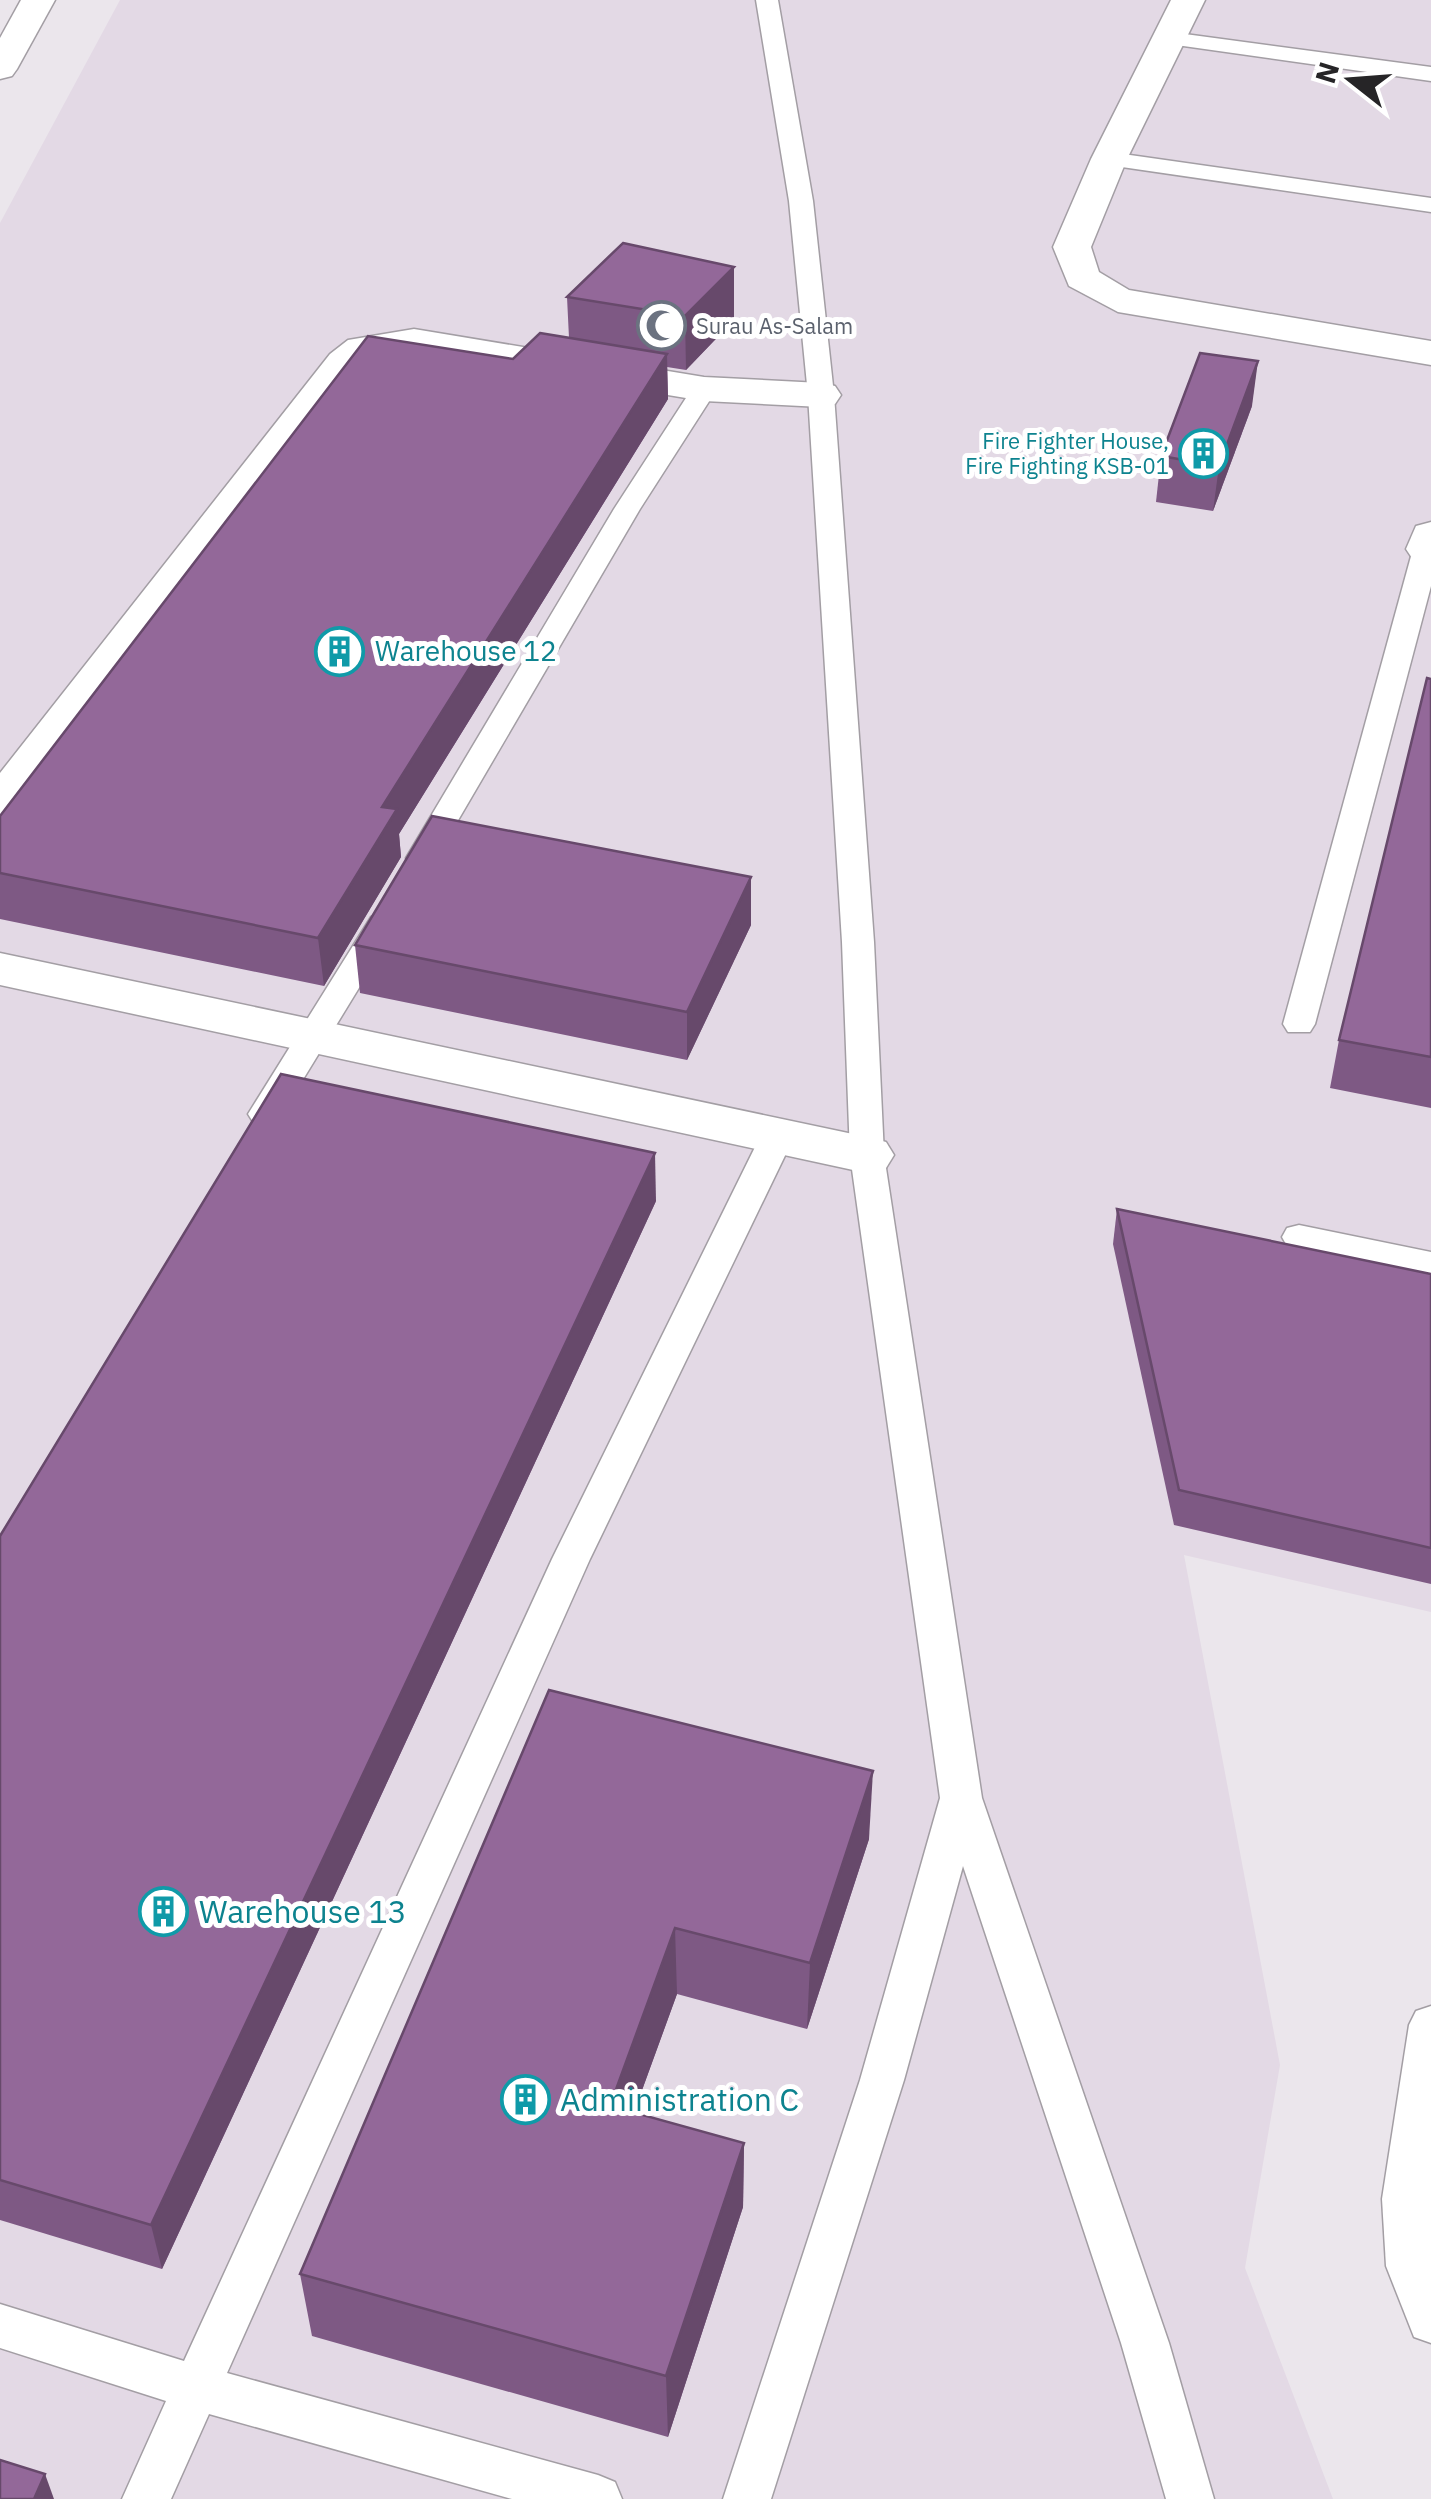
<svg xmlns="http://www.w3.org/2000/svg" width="1431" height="2499" viewBox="0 0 1431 2499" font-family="'IBM Plex Sans',sans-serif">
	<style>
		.built { fill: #e3d9e5 }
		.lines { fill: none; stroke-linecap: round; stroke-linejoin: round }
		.service-casing { stroke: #a39ea4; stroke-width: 3 }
		.minor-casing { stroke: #a39ea4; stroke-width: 3 }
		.service { fill: #fff; fill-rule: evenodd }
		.minor { fill: #fff; fill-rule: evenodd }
		.wall { fill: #7e5984 }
		.shaded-wall { fill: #67496b }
		.building { fill: #936899; stroke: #67496b; stroke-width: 2.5 }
		.labels { text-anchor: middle; stroke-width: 10; stroke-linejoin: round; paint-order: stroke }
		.far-worship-label { font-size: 22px; fill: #5b616d; stroke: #fff; text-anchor: start }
		.far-culture-label { font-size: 22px; fill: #0d838f; stroke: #fff; text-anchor: end }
		.culture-label { font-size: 28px; fill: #0d838f; stroke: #fff; text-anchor: start }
		.near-culture-label { font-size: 32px; fill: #0d838f; stroke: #fff; text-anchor: start }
	</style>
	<rect width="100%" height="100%" fill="#ebe6ec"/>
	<polygon class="built" points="120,0 1431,0 1431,1612 1184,1555 1280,2065 1245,2268 1333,2499 0,2499 0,223"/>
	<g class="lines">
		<defs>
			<g id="service">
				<polygon points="756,0 778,0 813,201 834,395 874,942 884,1155 982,1798 1169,2343 1214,2499 1166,2499 1121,2343 963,1866 904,2080 771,2499 723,2499 860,2080 940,1798 850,1155 842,942 808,395 789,201"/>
				<polygon points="1170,32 1431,67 1431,81 1162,43 1162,33"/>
				<polygon points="1109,152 1431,198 1431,212 1101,164 1098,159"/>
				<polygon points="704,381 717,389 640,509 436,858 432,865 410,865 406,858 614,509 695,384"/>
				<polygon points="1431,542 1431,586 1315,1024 1310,1032 1288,1032 1283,1024 1413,549 1417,543"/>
				<polygon points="382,914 398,924 277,1122 253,1122 248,1114 253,1106 371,917"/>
				<polygon points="777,1125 789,1129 794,1137 590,1559 227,2373 598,2475 615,2482 622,2499 512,2499 209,2414 171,2499 122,2499 166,2401 0,2348 0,2304 184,2361 552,1559 760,1137 765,1129"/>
				<polygon points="1299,1225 1431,1252 1431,1276 1287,1246 1282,1237 1287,1228"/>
				<polygon points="1431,2006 1431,2343 1414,2337 1386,2266 1382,2199 1409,2025 1416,2011"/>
			</g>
			<g id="minor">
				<polygon points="21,0 55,0 17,69 12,76 0,79 0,38"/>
				<polygon points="1171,0 1205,0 1127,159 1091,247 1099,272 1129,290 1431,341 1431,365 1118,312 1069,286 1053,247 1091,159"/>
				<polygon points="414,329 704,377 821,383 835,386 841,395 835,404 821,407 704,401 414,353 373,358 358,370 17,814 0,818 0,773 330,354 348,340"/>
				<polygon points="1431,522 1431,562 1412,558 1406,549 1416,526"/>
				<polygon points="0,953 867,1137 886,1142 894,1155 886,1168 867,1173 0,985"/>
			</g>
		</defs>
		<use href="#service" class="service-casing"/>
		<use href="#minor" class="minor-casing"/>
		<use href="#service" class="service"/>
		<use href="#minor" class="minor"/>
	</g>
	<g class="wall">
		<polygon points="734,267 734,320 686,370 667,367 668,399 399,834 401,857 324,986 0,919 0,816 513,359 569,338 567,297"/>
		<polygon points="1252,406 1213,511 1156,502 1161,456"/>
		<polygon points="1431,679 1431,1108 1330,1088 1339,1040"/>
		<polygon points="751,925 687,1060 360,993 355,945"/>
		<polygon points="656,1201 162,2269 0,2220 0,1536"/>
		<polygon points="1117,1209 1431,1274 1431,1584 1174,1525 1113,1244"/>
		<polygon points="549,1690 869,1839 807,2029 677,1994 634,2112 744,2143 743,2207 668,2437 312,2336 300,2274"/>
	</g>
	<g class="shaded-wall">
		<polygon points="734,267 734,320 686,370 685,316"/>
		<polygon points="667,354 668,399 399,834 401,857 324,986 318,938 382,807"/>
		<polygon points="1258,361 1252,406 1213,511 1219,466"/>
		<polygon points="751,877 751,925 687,1060 687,1012"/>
		<polygon points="655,1153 656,1201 162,2269 151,2225"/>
		<polygon points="873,1771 869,1839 807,2029 810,1963"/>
		<polygon points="675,1928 677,1994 613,2170 610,2106"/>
		<polygon points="744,2143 743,2207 668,2437 666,2376"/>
		<polygon points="45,2474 54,2499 34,2499"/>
	</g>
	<g class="building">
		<polygon points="623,243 734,267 685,316 567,297"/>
		<polygon points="540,333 667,354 382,807 397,809 318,938 0,873 0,816 368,336 513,359"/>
		<polygon points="1200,353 1258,361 1219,466 1161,456"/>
		<polygon points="1427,678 1431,679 1431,1057 1339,1040"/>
		<polygon points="432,816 751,877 687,1012 355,945"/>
		<polygon points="281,1074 655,1153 151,2225 0,2180 0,1536"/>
		<polygon points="1117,1209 1431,1274 1431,1548 1179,1490"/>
		<polygon points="549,1690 873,1771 810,1963 675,1928 610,2106 744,2143 666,2376 300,2274"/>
		<polygon points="0,2460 45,2474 34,2499 0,2499"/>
	</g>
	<defs>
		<symbol id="mosque-ring" viewBox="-11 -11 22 22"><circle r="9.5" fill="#fff" stroke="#6b7280" stroke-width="1.5"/><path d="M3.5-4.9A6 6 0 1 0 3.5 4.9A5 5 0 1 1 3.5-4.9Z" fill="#6b7280"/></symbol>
		<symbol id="building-ring" viewBox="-11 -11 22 22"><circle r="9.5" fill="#fff" stroke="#0f9aa8" stroke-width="1.5"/><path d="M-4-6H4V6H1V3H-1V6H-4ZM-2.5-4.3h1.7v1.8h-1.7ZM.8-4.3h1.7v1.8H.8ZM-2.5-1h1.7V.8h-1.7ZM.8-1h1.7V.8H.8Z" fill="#0f9aa8"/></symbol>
	</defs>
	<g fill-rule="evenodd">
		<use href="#mosque-ring" x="634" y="298" width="55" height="55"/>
		<use href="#building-ring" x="1176" y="426" width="55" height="55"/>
		<use href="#building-ring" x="312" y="624" width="55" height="55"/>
		<use href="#building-ring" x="136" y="1884" width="55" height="55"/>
		<use href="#building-ring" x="498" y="2072" width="55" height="55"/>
	</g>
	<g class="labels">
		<g class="far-worship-label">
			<text x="696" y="334">Surau As-Salam</text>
		</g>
		<g class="far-culture-label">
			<text x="1169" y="449">Fire Fighter House,<tspan x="1169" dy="25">Fire Fighting KSB-01</tspan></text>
		</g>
		<g class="culture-label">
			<text x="375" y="661">Warehouse 12</text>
		</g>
		<g class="near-culture-label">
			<text x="199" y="1923">Warehouse 13</text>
			<text x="560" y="2111">Administration C</text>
		</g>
	</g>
	<g transform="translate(1351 80) rotate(287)" stroke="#ffffff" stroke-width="8" paint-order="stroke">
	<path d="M0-8L18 38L0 25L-18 38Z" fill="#262527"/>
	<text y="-15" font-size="28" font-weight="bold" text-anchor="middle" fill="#262527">N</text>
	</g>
</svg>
